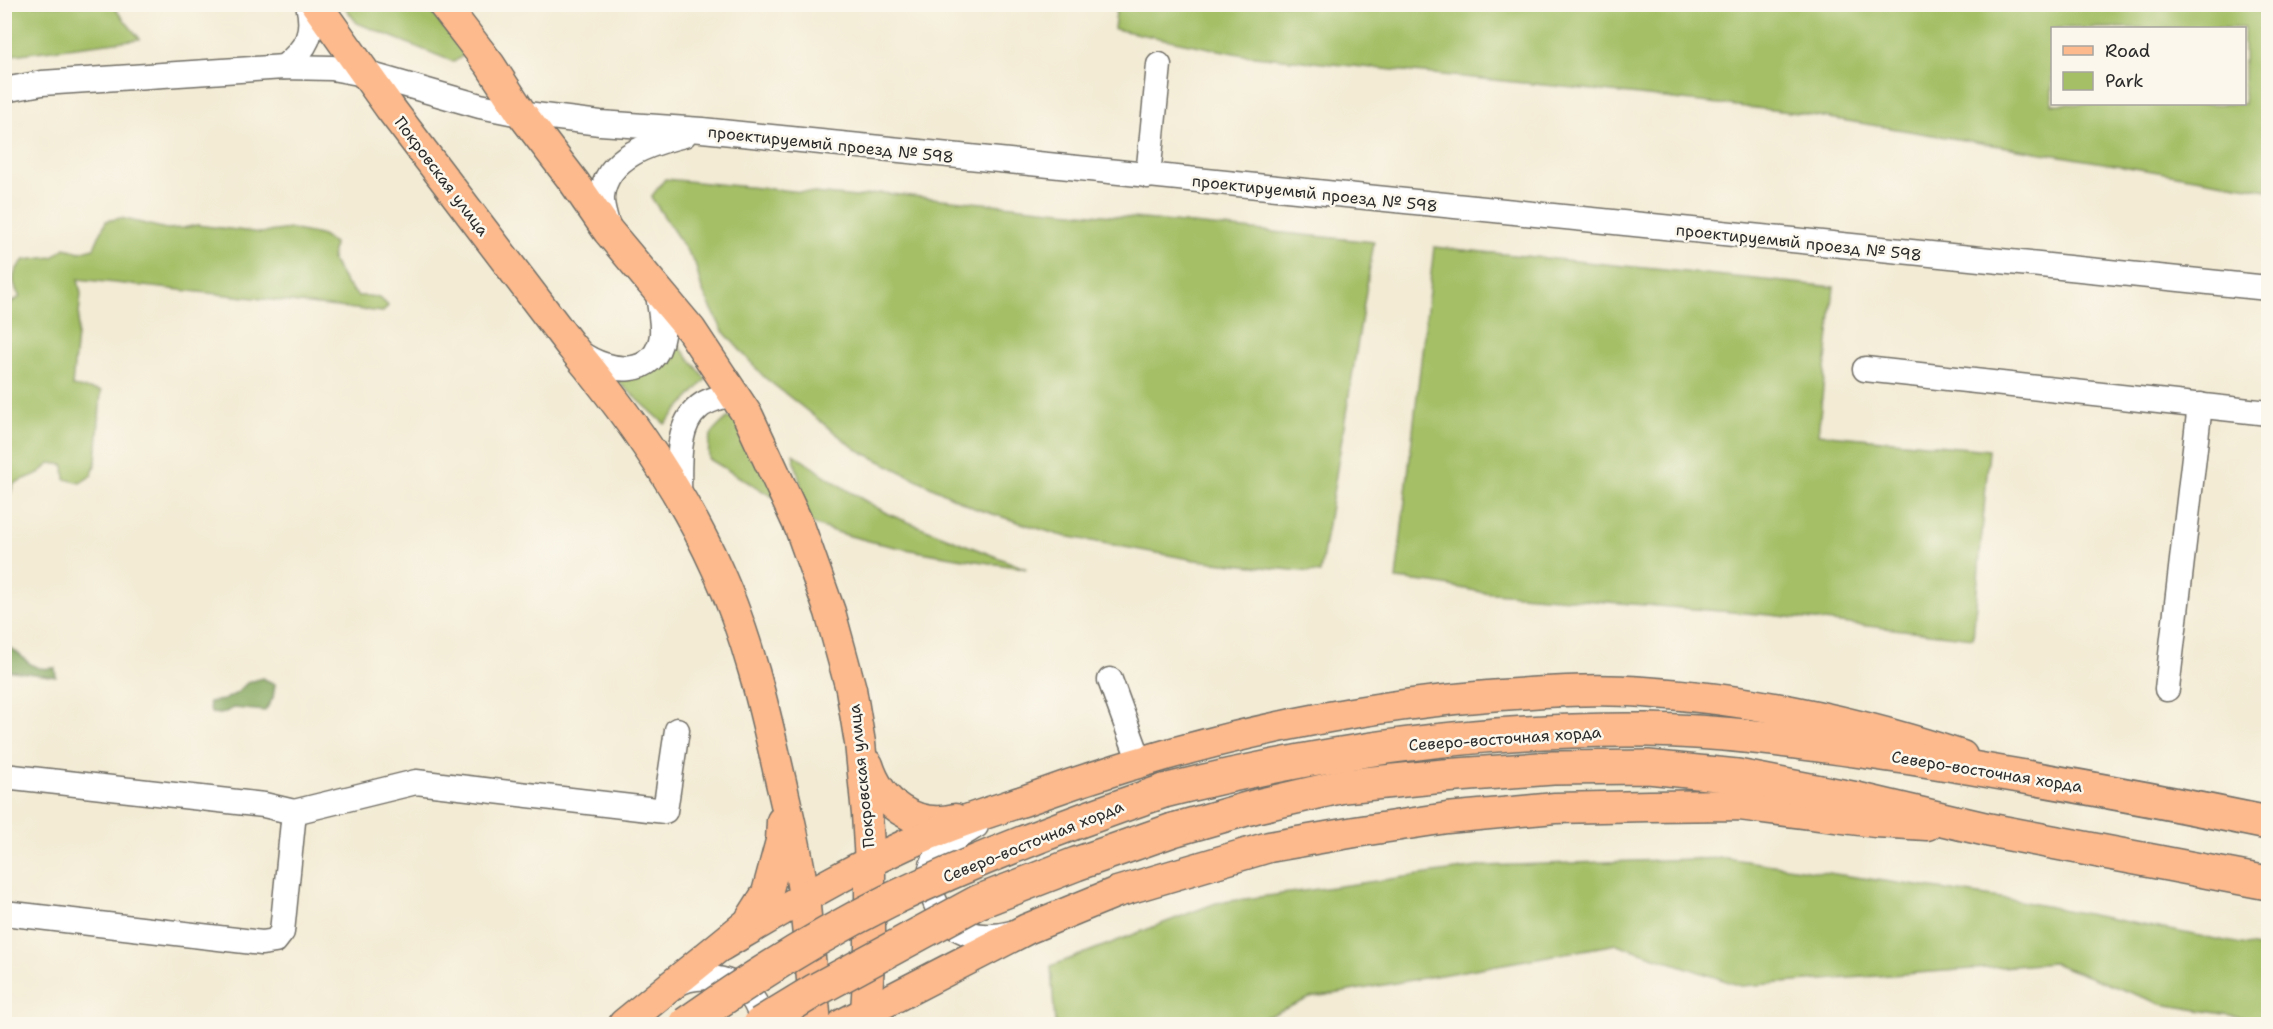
<svg xmlns="http://www.w3.org/2000/svg" width="2273" height="1029" viewBox="0 0 2273 1029" font-family="'Shantell Sans',sans-serif">
	<style>
		.green { fill: #a4bf66; stroke: #687548; stroke-width: 1.5; fill-rule: evenodd }
		.forest { fill: #83a65b; stroke: #576843; stroke-width: 1.5 }
		.lines { fill: none; stroke-linecap: round; stroke-linejoin: round }
		.minor-casing { stroke: #716e66; stroke-width: 27 }
		.major-casing { stroke: #716e66; stroke-width: 33 }
		.highway-casing { stroke: #716e66; stroke-width: 36 }
		.minor { stroke: #fff; stroke-width: 24 }
		.major { stroke: #fcba8d; stroke-width: 30 }
		.highway { stroke: #fcba8d; stroke-width: 33 }
		.highway-bridge-casing { stroke: #716e66; stroke-width: 36; stroke-linecap: butt }
		.highway-bridge { stroke: #fcba8d; stroke-width: 33 }
		.labels { text-anchor: middle; stroke-width: 5; stroke-linejoin: round; paint-order: stroke }
		.street-label { font-size: 16px; fill: #2b2b2b; stroke: #fbf7ec }
	</style>
	<rect width="100%" height="100%" fill="#fbf7ec"/>
	<filter id="ink" filterUnits="userSpaceOnUse"><feTurbulence type="fractalNoise" baseFrequency=".0167" numOctaves="2"/><feDisplacementMap in="SourceGraphic" scale="12" xChannelSelector="R" yChannelSelector="G"/><feConvolveMatrix kernelMatrix="1 2 1 2 8 2 1 2 1" color-interpolation-filters="sRGB"/></filter>
	<filter id="wash" filterUnits="userSpaceOnUse"><feTurbulence type="fractalNoise" baseFrequency=".008" numOctaves="4" result="noise"/><feDisplacementMap in="SourceGraphic" scale="24" xChannelSelector="R" yChannelSelector="G"/><feGaussianBlur stdDeviation="1.35" result="paint"/><feColorMatrix in="noise" values="0 0 0 0 0 0 0 0 0 0 0 0 0 0 0 0 0 1.4 0 .05"/><feComposite in="paint" operator="in"/></filter>
	<g filter="url(#wash)">
		<rect width="100%" height="100%" fill="#f3ebd4"/>
		<g class="green">
			<path d="M1117,4L2268,5V190L1799,113L1594,90L1244,55L1114,29ZM2244,28V104H2052V28Z"/>
			<polygon points="4,5 112,5 140,39 5,56"/>
			<polygon points="343,5 426,5 465,54 454,62 357,23"/>
			<polygon points="665,179 856,197 881,193 1374,242 1320,573 1195,560 1059,535 974,508 856,449 764,377 723,331 702,290 695,263 651,197"/>
			<path d="M121,218L166,229L183,228L197,225L261,233L290,229L320,235L334,243L332,260L347,285L358,296C371,296 380,295 388,306L383,312L78,279L81,294L72,386L101,391L96,461L92,475L80,483L65,479L64,465L50,463C37,478 30,475 13,484L11,492L5,502L4,307L20,297C11,282 11,273 24,260L53,257L65,248L80,252L94,248L106,221Z"/>
			<polygon points="1434,247 1834,287 1818,434 1989,450 1973,638 1770,615 1481,592 1434,583 1396,579"/>
			<polygon points="670,335 706,379 665,424 614,378"/>
			<path d="M727,418H744L783,503L709,459C707,436 710,433 727,418Z"/>
			<path d="M793,454L850,492L888,514L1027,569C954,557 879,549 810,523Z"/>
			<polygon points="1725,858 2014,900 2268,949 2268,1021 2161,1004 2053,963 1741,986 1617,944 1310,998 1250,1024 1055,1024 1051,966 1216,903 1485,866"/>
		</g>
		<g class="forest">
			<path d="M5,647C22,650 23,664 39,668C44,669 50,668 55,668L56,677L5,670Z"/>
			<polygon points="262,678 275,684 273,698 265,711 234,708 221,714 211,713 209,702 224,700 237,693 247,683"/>
		</g>
	</g>
	<g filter="url(#ink)">
		<g class="lines">
			<defs>
				<g id="minor">
					<path d="M284,67C307,48 315,34 308,4"/>
					<polyline points="4,90 42,83 284,67 332,68 375,76 480,106 510,112 600,123 702,130 2268,288"/>
					<polyline points="1148,176 1159,65"/>
					<path d="M608,228C606,218 601,206 602,196C606,156 652,143 684,135"/>
					<path d="M580,353C608,373 656,380 662,335C663,321 659,306 658,292"/>
					<polyline points="1865,369 2268,413"/>
					<path d="M679,494C680,466 675,427 698,408C706,400 722,397 733,393"/>
					<polyline points="1110,680 1140,762"/>
					<polyline points="2167,689 2200,405"/>
					<polyline points="4,776 264,805 294,812"/>
					<path d="M976,826C961,835 942,844 934,861C928,872 928,886 933,897C946,932 976,942 1012,933"/>
					<polyline points="4,913 262,943 275,941 282,932 294,812 416,782 665,811 677,730"/>
					<path d="M674,986C697,971 735,977 752,998C758,1006 761,1016 763,1024"/>
				</g>
				<g id="major">
					<path d="M316,4L390,108L571,346C628,414 681,489 717,569C748,636 764,707 780,778C789,817 799,858 804,898C809,940 812,982 816,1024"/>
					<polyline points="443,4 490,65 522,114 574,182 608,231 691,330 748,416 800,528 830,612 851,689 860,743 867,814 870,863 870,947 866,1012"/>
					<path d="M868,765C880,803 914,829 955,819"/>
					<path d="M721,946C789,906 856,865 928,835C960,821 993,811 1026,800C1177,745 1328,709 1488,696C1540,692 1592,688 1644,692C1752,699 1860,722 1962,756"/>
					<polyline points="624,1024 748,923 767,893 781,841 782,821"/>
					<polyline points="843,1024 1027,929 1117,892 1269,847 1355,832 1447,818 1555,808 1649,806 1739,805 1875,822 1927,825"/>
				</g>
				<g id="highway">
					<path d="M1164,791C1322,751 1484,728 1647,730C1733,731 1819,745 1904,757C2026,776 2147,798 2268,823"/>
					<polyline points="1173,830 1257,806 1344,786 1444,776 1553,768 1648,767 1737,776 1857,799 1989,830 2268,883"/>
				</g>
			</defs>
			<use href="#minor" class="minor-casing"/>
			<use href="#major" class="major-casing"/>
			<use href="#highway" class="highway-casing"/>
			<use href="#minor" class="minor"/>
			<use href="#major" class="major"/>
			<use href="#highway" class="highway"/>
			<defs>
				<g id="highway-bridge">
					<path d="M686,1024C748,980 820,935 888,901C978,858 1070,823 1164,791"/>
					<polyline points="760,1024 814,991 978,902 1076,864 1173,830"/>
				</g>
			</defs>
			<use href="#highway-bridge" class="highway-bridge-casing"/>
			<use href="#highway-bridge" class="highway-bridge"/>
		</g>
	</g>
	<g class="labels">
		<g class="street-label">
			<text transform="translate(831 144) rotate(6)" y="6">проектируемый проезд № 598</text>
			<text transform="translate(442 176) rotate(53)" y="6">Покровская улица</text>
			<text transform="translate(1315 193) rotate(6)" y="6">проектируемый проезд № 598</text>
			<text transform="translate(1799 242) rotate(6)" y="6">проектируемый проезд № 598</text>
			<text transform="translate(1505 738) rotate(-4)" y="6">Северо-восточная хорда</text>
			<text transform="translate(1987 771) rotate(9)" y="6">Северо-восточная хорда</text>
			<text transform="translate(861 776) rotate(-96)" y="6">Покровская улица</text>
			<text transform="translate(1033 841) rotate(-22)" y="6">Северо-восточная хорда</text>
		</g>
	</g>
	<rect width="2273" height="1029" fill="none" stroke="#fbf7ec" stroke-width="24"/>
	<rect x="2051" y="27" width="195" height="78" fill="#fbf7ec" stroke="#a8a59f" stroke-width="1.5"/>
	<rect x="2063" y="46" width="30" height="9" fill="#fcba8d" stroke="#a8a59f" stroke-width="1.5"/>
	<text x="2105" y="57" font-size="18" fill="#2b2b2b">Road</text>
	<rect x="2063" y="72" width="30" height="18" fill="#a4bf66" stroke="#a8a59f" stroke-width="1.5"/>
	<text x="2105" y="87" font-size="18" fill="#2b2b2b">Park</text>
</svg>
